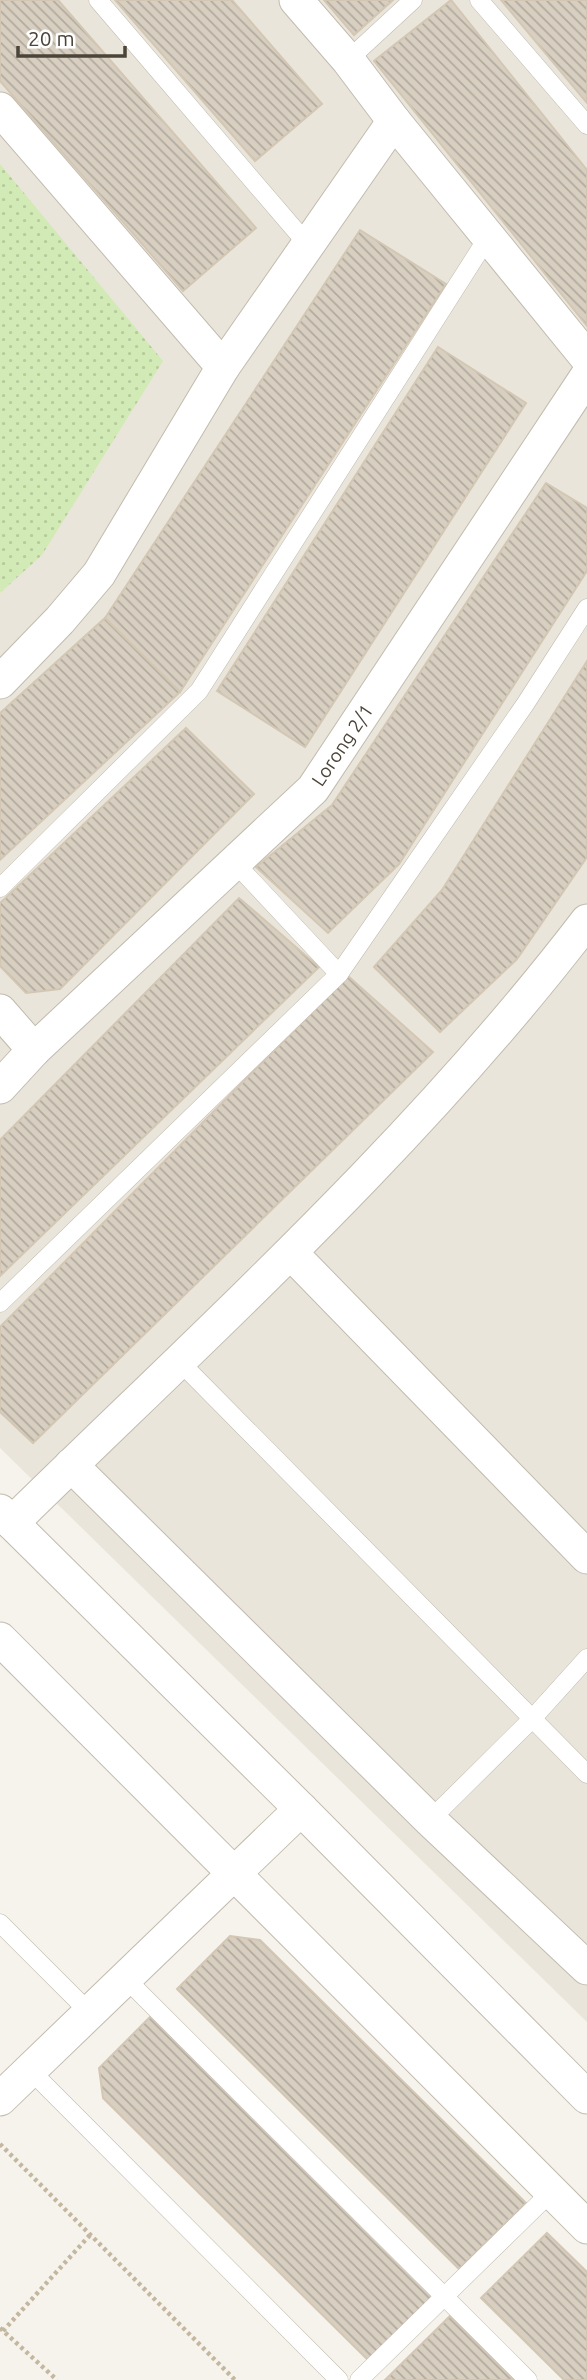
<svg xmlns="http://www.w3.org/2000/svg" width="587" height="2380" viewBox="0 0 587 2380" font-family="Ubuntu,sans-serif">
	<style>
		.residential { fill: #eae5da }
		.park { fill: url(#park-dots) }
		.building { fill: url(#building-back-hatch); stroke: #d3c7b4; stroke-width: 2 }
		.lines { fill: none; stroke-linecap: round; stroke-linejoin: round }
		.service-casing { stroke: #c2bbae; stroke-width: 19 }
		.minor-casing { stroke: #c2bbae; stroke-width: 35 }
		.path { stroke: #c4b79f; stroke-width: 4.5; stroke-dasharray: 3.5 3.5; stroke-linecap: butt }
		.service { stroke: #fff; stroke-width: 18 }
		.minor { stroke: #fff; stroke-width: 33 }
		.labels { text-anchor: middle; stroke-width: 5; stroke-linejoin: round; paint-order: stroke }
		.street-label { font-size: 19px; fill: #4b4439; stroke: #fff }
	</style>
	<defs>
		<pattern id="park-dots" width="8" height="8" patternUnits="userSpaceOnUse" patternTransform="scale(1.75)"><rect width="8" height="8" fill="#d2eab5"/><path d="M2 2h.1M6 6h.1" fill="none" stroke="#b6ca9c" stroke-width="1.8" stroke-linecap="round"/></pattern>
		<pattern id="building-back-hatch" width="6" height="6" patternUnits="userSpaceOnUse" patternTransform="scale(1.75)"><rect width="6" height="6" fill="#d8cfc1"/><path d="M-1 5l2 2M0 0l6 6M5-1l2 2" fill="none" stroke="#b1aa9e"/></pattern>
	</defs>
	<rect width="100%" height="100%" fill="#f6f3ec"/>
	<polygon class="residential" points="0,0 587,0 587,2022 0,1448"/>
	<polygon class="park" points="0,164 163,361 42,555 0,593"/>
	<g class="building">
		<polygon points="0,0 58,0 256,228 183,291 0,81"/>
		<polygon points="115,0 232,0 322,104 255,161"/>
		<polygon points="324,0 393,0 354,35"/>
		<polygon points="451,0 587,170 587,326 374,61"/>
		<polygon points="501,0 587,0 587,103"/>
		<polygon points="360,230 446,284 180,692 105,618"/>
		<polygon points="438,347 526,403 305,747 217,691"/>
		<polygon points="546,483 587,508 587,571 399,864 328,933 256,867 332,805"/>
		<polygon points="105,618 180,692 0,860 0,713"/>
		<polygon points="587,661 587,857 517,959 440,1032 374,967 442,890"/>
		<polygon points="186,728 254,794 60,989 26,993 0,966 0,903"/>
		<polygon points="239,898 319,967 0,1276 0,1140"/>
		<polygon points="348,976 433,1052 33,1443 0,1412 0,1327"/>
		<polygon points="230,1936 260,1940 526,2203 459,2269 177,1989"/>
		<polygon points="152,2015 435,2295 369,2361 103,2098 99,2068"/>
		<polygon points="547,2233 587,2272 587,2380 564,2380 481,2298"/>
		<polygon points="450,2316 515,2380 385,2380"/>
	</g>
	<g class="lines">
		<defs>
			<g id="service">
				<polyline points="98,0 308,245"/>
				<polyline points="479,0 587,125"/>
				<polyline points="348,60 413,0"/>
				<polyline points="235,863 339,974"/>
				<polyline points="0,888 199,691 488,237"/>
				<polyline points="0,1303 339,974 526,703 587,608"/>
				<polyline points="179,1361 587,1774"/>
				<polyline points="430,1820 532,1719 587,1658"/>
				<polyline points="0,1923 90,2013"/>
				<polyline points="125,1978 528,2380"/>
				<polyline points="30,2070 339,2380"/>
				<polyline points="359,2380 551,2192"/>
			</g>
			<g id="minor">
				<polyline points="296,0 348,60 394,121 587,358"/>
				<polyline points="0,109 223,367"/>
				<polyline points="0,682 60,620 99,574 223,367 394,121"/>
				<polyline points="0,1011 34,1050"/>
				<polyline points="0,1087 34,1050 313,789 587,376"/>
				<polyline points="291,1253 587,1557"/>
				<polyline points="71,1465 430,1820 587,1968"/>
				<polyline points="0,1511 301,1809 587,2097"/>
				<path d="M12,1523C210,1329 418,1142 587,921"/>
				<polyline points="0,1639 587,2227"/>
				<polyline points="0,2099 301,1809"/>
			</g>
		</defs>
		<use href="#service" class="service-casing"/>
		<use href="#minor" class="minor-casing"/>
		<g class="path">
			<polyline points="0,2144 235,2380"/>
			<polyline points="0,2328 57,2380"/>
			<polyline points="3,2331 90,2235"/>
		</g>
		<use href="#service" class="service"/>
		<use href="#minor" class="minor"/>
	</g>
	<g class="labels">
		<g class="street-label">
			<text transform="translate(342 745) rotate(-56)" y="7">Lorong 2/1</text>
		</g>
	</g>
	<path d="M18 46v10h107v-10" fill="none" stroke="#4b4439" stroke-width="3.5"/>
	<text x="28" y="46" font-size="21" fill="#4b4439" stroke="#ffffff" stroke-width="5" paint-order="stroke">20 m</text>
</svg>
